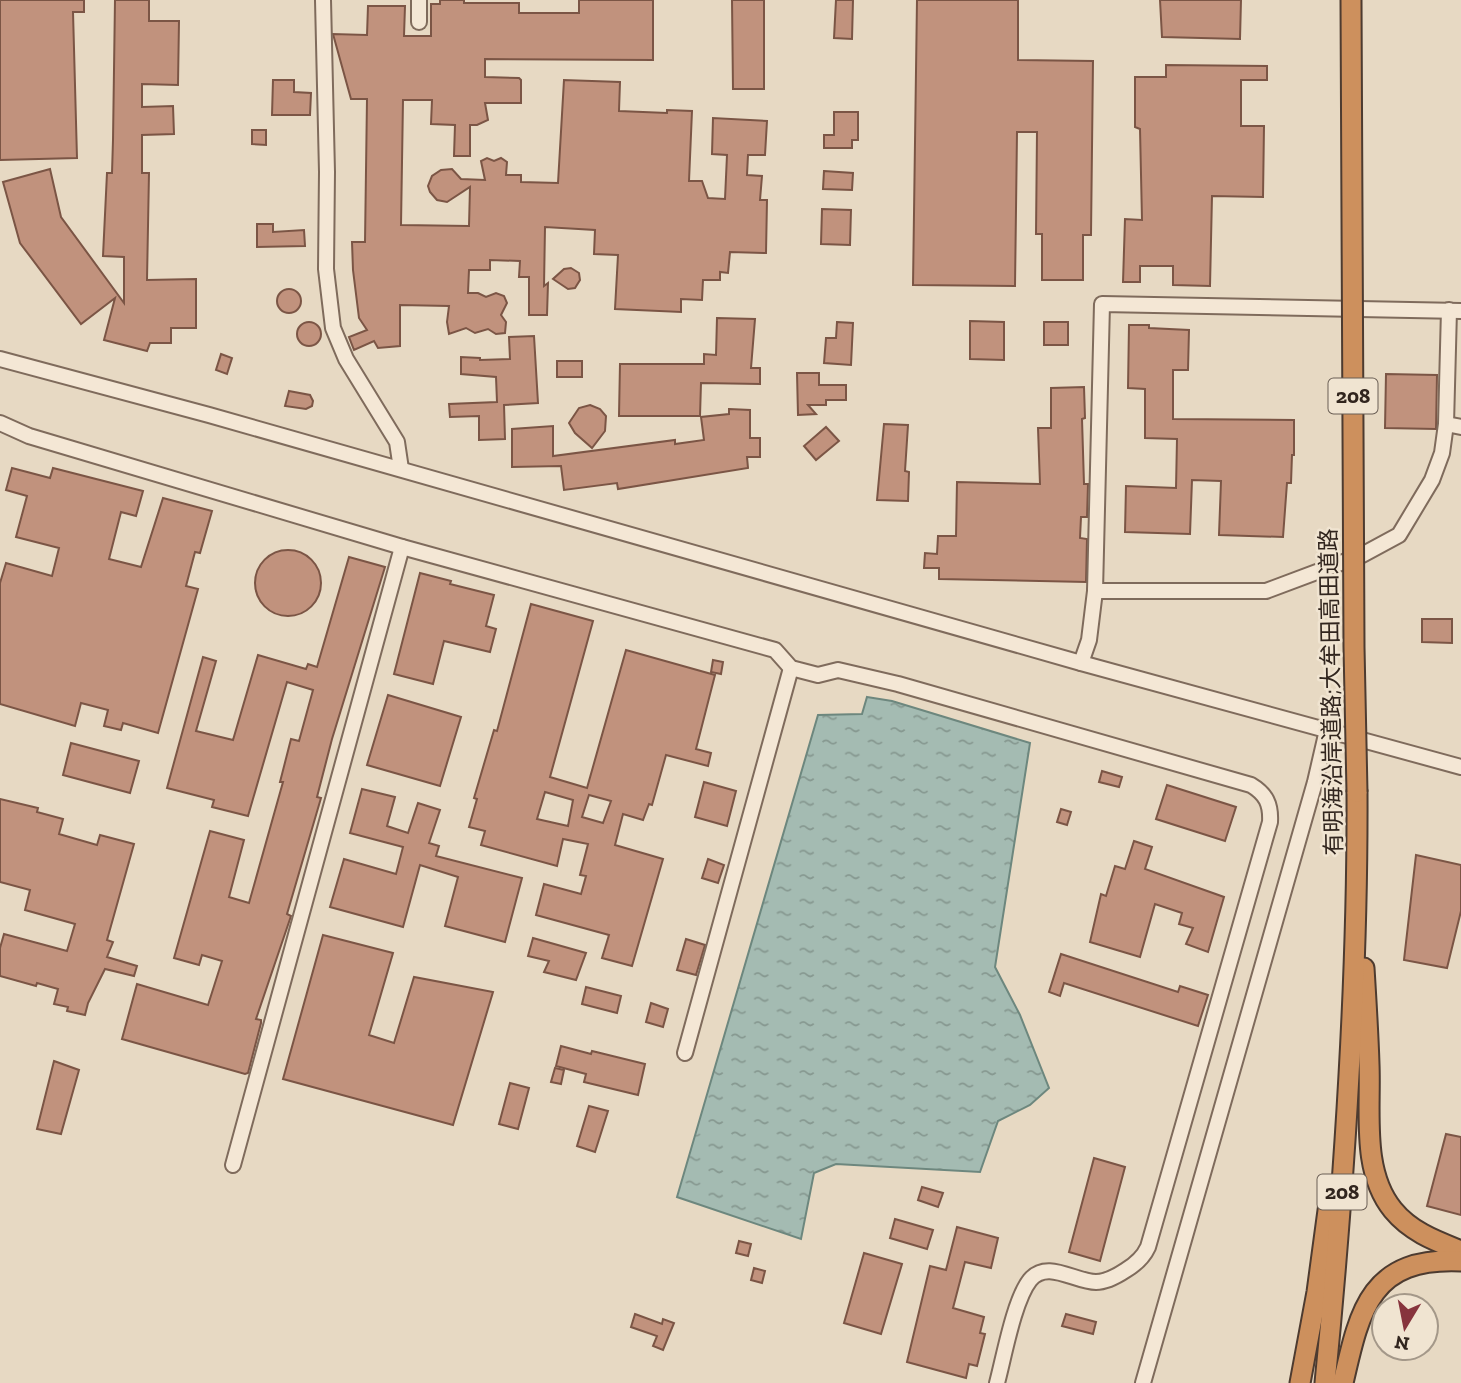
<svg xmlns="http://www.w3.org/2000/svg" width="1461" height="1383" viewBox="0 0 1461 1383" font-family="'Zilla Slab','Noto Sans JP',serif">
	<style>
		.water { fill: url(#water-ripples); stroke: #6d877e; stroke-width: 2 }
		.building { fill: #c1927d; stroke: #7b5545; stroke-width: 2; fill-rule: evenodd }
		.lines { fill: none; stroke-linecap: round; stroke-linejoin: round }
		.minor-casing { stroke: #7f6b5c; stroke-width: 18 }
		.highway-casing { stroke: #4d3b30; stroke-width: 23 }
		.minor { stroke: #f4e7d5; stroke-width: 14 }
		.highway { stroke: #cd905d; stroke-width: 19 }
		.highway-bridge-casing { stroke: #4d3b30; stroke-width: 23; stroke-linecap: butt }
		.highway-bridge { stroke: #cd905d; stroke-width: 19 }
		.labels { text-anchor: middle; stroke-width: 5; stroke-linejoin: round; paint-order: stroke }
		.shield { fill: #f0e4d1; stroke: #6a5e54; stroke-width: 2 }
		.shield-label { font-size: 21px; font-weight: bold; fill: #31251e }
		.street-label { font-size: 23px; fill: #31251e; stroke: #f0e4d1 }
	</style>
	<defs>
		<pattern id="water-ripples" width="26" height="14" patternUnits="userSpaceOnUse" patternTransform="scale(1.75)"><rect width="26" height="14" fill="#a4bbb2"/><path d="M2 4q2-2 4 0t4 0M15 11q2-2 4 0t4 0" fill="none" stroke="#869890"/></pattern>
	</defs>
	<rect width="100%" height="100%" fill="#e7d9c3"/>
	<polygon class="water" points="867,697 892,701 1030,743 995,967 1020,1015 1049,1088 1030,1105 998,1121 980,1172 836,1164 814,1173 801,1239 677,1197 818,715 862,714"/>
	<g class="building">
		<polygon points="0,0 84,0 84,12 73,12 77,158 0,160"/>
		<polygon points="115,0 149,0 149,21 179,21 178,85 142,84 142,107 173,106 174,134 142,135 142,173 149,173 147,280 196,279 196,328 171,328 171,343 150,343 147,351 104,340 115,298 81,324 20,243 3,182 50,169 61,217 124,303 124,257 103,256 107,173 112,173 113,140"/>
		<polygon points="440,0 464,0 464,3 519,3 519,13 579,13 579,0 653,0 653,60 485,59 485,77 519,78 521,80 521,103 485,103 488,120 477,125 470,125 470,156 454,156 455,125 431,124 432,100 403,100 401,225 469,226 470,187 447,202 437,200 430,192 428,186 432,176 441,170 452,169 461,179 485,180 481,161 487,158 494,161 501,158 507,162 506,175 521,175 521,182 558,183 564,80 620,82 619,111 667,113 667,110 692,111 689,181 702,181 708,198 725,199 727,155 712,154 713,118 767,121 765,155 748,155 747,175 762,176 760,200 767,200 766,253 730,252 728,273 720,272 720,280 703,280 702,300 681,299 681,312 615,309 618,255 594,254 595,230 545,227 544,286 548,283 547,315 529,315 529,277 519,277 520,261 490,260 490,270 469,270 468,293 478,293 486,297 496,293 504,296 507,303 501,315 506,322 505,333 496,334 488,329 475,333 466,328 449,334 447,322 449,306 400,305 400,346 378,348 374,341 354,350 349,337 367,330 359,318 353,270 352,242 365,242 367,99 351,99 333,34 367,35 368,6 405,6 404,36 431,36 431,4 440,4"/>
		<polygon points="732,0 764,0 764,89 733,89"/>
		<polygon points="836,0 853,0 852,39 834,38"/>
		<polygon points="917,0 1018,0 1018,60 1093,61 1091,235 1083,235 1083,280 1042,280 1042,234 1036,234 1037,132 1017,132 1015,286 913,285"/>
		<polygon points="1160,0 1241,0 1240,39 1162,37"/>
		<polygon points="1166,65 1267,66 1267,80 1241,80 1241,126 1264,126 1263,197 1212,196 1210,286 1173,285 1173,266 1140,266 1140,282 1123,282 1125,219 1142,220 1140,129 1135,127 1135,77 1166,77"/>
		<polygon points="273,80 294,80 294,92 311,93 310,115 272,115"/>
		<polygon points="834,112 858,112 858,140 852,140 852,148 824,148 824,135 834,135"/>
		<polygon points="252,130 266,130 266,145 252,144"/>
		<polygon points="824,171 853,173 852,190 823,189"/>
		<polygon points="822,209 851,210 850,245 821,244"/>
		<polygon points="257,224 273,224 273,232 304,230 305,246 257,247"/>
		<polygon points="571,268 579,273 580,280 575,288 568,289 553,279 564,269"/>
		<circle cx="289" cy="301" r="12"/>
		<polygon points="717,318 755,319 751,368 760,368 760,384 701,383 700,416 619,416 620,364 704,364 704,354 716,355"/>
		<polygon points="970,321 1004,322 1004,360 970,359"/>
		<polygon points="837,322 853,323 851,365 824,363 826,338 836,338"/>
		<rect x="1044" y="322" width="24" height="23"/>
		<circle cx="309" cy="334" r="12"/>
		<polygon points="1129,325 1149,325 1149,328 1189,330 1188,370 1173,370 1173,419 1294,420 1294,455 1292,455 1291,483 1287,483 1283,537 1219,535 1221,481 1192,480 1190,534 1125,532 1126,486 1176,488 1177,439 1145,438 1145,389 1128,388"/>
		<polygon points="534,336 538,403 504,405 505,439 479,440 479,416 450,417 449,404 497,402 496,377 461,374 461,357 480,358 480,360 510,359 509,337"/>
		<polygon points="221,354 232,358 227,374 216,370"/>
		<rect x="557" y="361" width="25" height="16"/>
		<polygon points="797,373 819,373 819,385 846,385 846,400 826,400 826,405 808,405 816,414 798,415"/>
		<polygon points="1386,374 1437,375 1436,429 1385,428"/>
		<polygon points="1084,387 1085,418 1082,419 1084,484 1088,484 1087,517 1081,517 1080,538 1087,539 1086,582 939,579 939,568 924,568 925,553 937,554 938,536 956,536 957,482 1040,484 1038,428 1051,428 1051,388"/>
		<polygon points="289,391 310,395 313,401 312,406 306,409 285,406"/>
		<polygon points="590,405 600,409 606,416 605,431 592,448 575,433 569,423 579,408"/>
		<polygon points="729,409 750,410 750,438 760,438 760,457 747,457 748,468 618,489 617,483 564,490 561,466 512,467 512,429 553,426 553,456 675,440 675,444 704,440 701,417 729,414"/>
		<polygon points="884,424 908,425 905,471 909,472 908,501 877,500"/>
		<polygon points="826,427 839,441 816,460 804,446"/>
		<polygon points="12,468 50,478 53,468 143,491 136,516 121,512 109,559 141,567 163,498 212,511 200,553 195,552 186,586 198,589 158,733 123,723 121,730 104,726 108,710 81,703 75,726 0,704 0,583 6,563 52,576 59,548 16,537 27,496 6,490"/>
		<circle cx="288" cy="583" r="33"/>
		<polygon points="349,557 385,567 332,739 317,797 321,798 287,914 291,916 256,1019 261,1020 261,1023 248,1073 245,1074 122,1039 137,984 208,1005 222,961 202,955 199,965 174,958 210,831 244,840 229,897 249,903 283,782 280,782 291,739 299,741 313,690 287,682 248,816 212,807 214,800 167,788 203,657 216,661 196,731 233,740 258,655 306,669 308,664 317,667"/>
		<polygon points="420,573 451,581 450,584 494,595 486,626 496,629 490,652 444,641 433,684 394,674"/>
		<path d="M531,604L593,621L550,777L587,788L626,650L715,675L696,749L711,753L708,766L666,755L652,805L649,804L643,820L623,814L615,845L663,859L632,966L602,958L609,935L536,915L544,884L581,894L586,876L580,875L588,844L563,839L557,866L481,845L485,831L469,827L477,799L474,798L494,730L497,731ZM545,792L573,800L568,826L537,819ZM589,795L611,801L603,823L582,817Z"/>
		<polygon points="1422,619 1452,619 1452,643 1422,642"/>
		<polygon points="713,660 723,662 721,674 711,672"/>
		<polygon points="388,695 461,717 440,786 367,765"/>
		<polygon points="71,743 139,761 130,793 63,775"/>
		<polygon points="1102,771 1122,777 1119,787 1099,782"/>
		<polygon points="704,782 736,791 727,826 695,817"/>
		<polygon points="1167,785 1236,807 1225,841 1156,819"/>
		<polygon points="362,789 395,797 387,826 408,833 418,803 440,810 429,843 439,846 436,856 522,878 505,942 445,926 458,877 420,865 403,927 330,907 344,859 396,874 403,847 350,833"/>
		<polygon points="0,799 38,808 37,812 63,819 59,834 97,845 100,835 134,844 107,940 113,942 107,957 137,966 134,976 105,969 88,1003 85,1015 67,1011 68,1007 54,1004 58,989 37,983 36,986 0,976 0,948 4,934 67,951 75,924 25,910 30,890 0,882"/>
		<polygon points="1061,809 1071,812 1067,825 1057,822"/>
		<polygon points="1134,841 1152,847 1145,869 1224,897 1208,952 1186,944 1193,928 1179,924 1182,913 1155,904 1140,957 1090,942 1101,894 1106,896 1115,866 1125,869"/>
		<polygon points="1416,855 1461,865 1461,911 1447,968 1404,960"/>
		<polygon points="708,859 724,865 718,883 702,878"/>
		<polygon points="323,935 393,953 369,1035 394,1043 414,977 493,992 453,1125 283,1079"/>
		<polygon points="533,938 586,953 576,980 544,972 549,961 528,956"/>
		<polygon points="686,939 705,945 696,975 677,970"/>
		<polygon points="1061,954 1178,992 1180,986 1208,995 1198,1026 1064,983 1060,996 1049,992"/>
		<polygon points="586,987 621,996 617,1013 582,1004"/>
		<polygon points="651,1003 668,1009 663,1027 646,1022"/>
		<polygon points="561,1046 591,1054 592,1051 645,1064 638,1095 584,1082 586,1074 556,1066"/>
		<polygon points="54,1061 79,1070 61,1134 37,1129"/>
		<polygon points="555,1068 564,1070 561,1084 551,1082"/>
		<polygon points="510,1083 529,1088 518,1129 499,1124"/>
		<polygon points="589,1106 608,1111 595,1152 577,1146"/>
		<polygon points="1446,1134 1461,1137 1461,1215 1427,1206"/>
		<polygon points="1094,1158 1125,1167 1100,1261 1069,1252"/>
		<polygon points="922,1187 943,1193 938,1207 918,1200"/>
		<polygon points="895,1219 933,1230 927,1249 890,1238"/>
		<polygon points="957,1227 998,1238 991,1268 965,1262 953,1308 984,1317 980,1333 985,1334 977,1366 969,1364 966,1378 907,1362 930,1266 946,1270"/>
		<polygon points="739,1241 751,1244 748,1256 736,1253"/>
		<polygon points="864,1253 902,1264 881,1334 844,1323"/>
		<polygon points="754,1268 765,1271 762,1283 751,1280"/>
		<polygon points="635,1314 662,1324 663,1319 674,1323 663,1350 653,1346 657,1336 631,1327"/>
		<polygon points="1066,1314 1096,1322 1093,1334 1062,1326"/>
	</g>
	<g class="lines">
		<defs>
			<g id="minor">
				<polyline points="323,0 327,172 326,269 333,328 346,359 397,442 401,469"/>
				<polyline points="419,22 419,0"/>
				<polyline points="0,359 209,415 1081,663 1461,767"/>
				<path d="M0,423L29,436L402,547L775,650L791,668L818,675L838,670L898,684L1251,785C1266,794 1271,804 1270,822L1148,1247C1143,1258 1136,1264 1126,1270C1117,1276 1106,1282 1096,1282C1075,1282 1047,1259 1030,1280C1014,1300 1004,1357 997,1383"/>
				<polyline points="1446,424 1461,427"/>
				<polyline points="1095,591 1266,591 1362,555 1399,535 1432,480 1442,453 1446,424 1449,310"/>
				<polyline points="1081,663 1089,640 1095,591 1102,304 1461,311"/>
				<polyline points="685,1053 791,668"/>
				<polyline points="233,1165 402,547"/>
				<polyline points="1143,1383 1315,782 1327,730"/>
			</g>
			<g id="highway">
				<path d="M1364,968C1366,1000 1368,1032 1369,1064C1371,1111 1361,1171 1393,1210C1411,1232 1436,1241 1461,1251"/>
				<polyline points="1300,1383 1317,1292 1329,1203"/>
				<path d="M1325,1383C1344,1187 1358,989 1357,792"/>
				<path d="M1343,1383C1360,1308 1371,1257 1461,1261"/>
			</g>
		</defs>
		<use href="#minor" class="minor-casing"/>
		<use href="#highway" class="highway-casing"/>
		<use href="#minor" class="minor"/>
		<use href="#highway" class="highway"/>
		<defs>
			<polyline id="highway-bridge" points="1351,0 1354,647 1357,792"/>
		</defs>
		<use href="#highway-bridge" class="highway-bridge-casing"/>
		<use href="#highway-bridge" class="highway-bridge"/>
	</g>
	<g class="labels">
		<g class="shield">
			<rect x="1328.5" y="378.5" width="49" height="35" rx="5"/>
			<rect x="1317.5" y="1174.5" width="49" height="35" rx="5"/>
		</g>
		<g class="shield-label">
			<text x="1353" y="403">208</text>
			<text x="1342" y="1199">208</text>
		</g>
		<g class="street-label">
			<text transform="translate(1331 692) rotate(-91)" y="8">有明海沿岸道路;大牟田高田道路</text>
		</g>
	</g>
	<g transform="translate(1405 1327) rotate(190)"><circle r="33" fill="#f0e4d1" stroke="#a49889" stroke-width="2"/>
	<path d="M0-5L12 26L0 18L-12 26Z" fill="#87343d"/>
	<text y="-10" font-size="19" font-weight="bold" text-anchor="middle" fill="#31251e">N</text>
	</g>
</svg>
